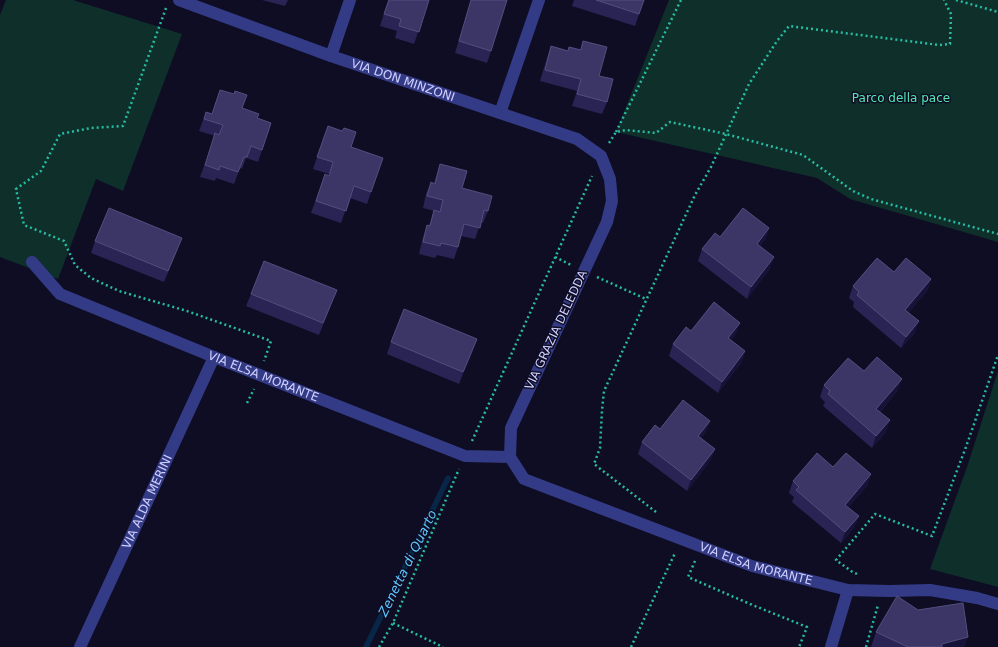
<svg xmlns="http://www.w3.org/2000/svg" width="998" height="647" viewBox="0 0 998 647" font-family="'DejaVu Sans',sans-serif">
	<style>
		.green { fill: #0f2f2a }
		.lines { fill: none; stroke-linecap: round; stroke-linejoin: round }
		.stream { stroke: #082748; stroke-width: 5.5 }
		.path { stroke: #26bda3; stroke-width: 2.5; stroke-dasharray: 2 3; stroke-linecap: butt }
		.street { stroke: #343b86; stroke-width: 12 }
		.wall { fill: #292454 }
		.shaded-wall { fill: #161339 }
		.building { fill: #3b3666; stroke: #524e7e }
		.labels { text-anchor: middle; stroke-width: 3; stroke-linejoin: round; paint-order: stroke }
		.street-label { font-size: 12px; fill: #d0d0ff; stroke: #0e0d24 }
		.park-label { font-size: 12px; fill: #54e7b2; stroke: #0e0d24 }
		.water-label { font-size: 13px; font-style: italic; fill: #5ec7ff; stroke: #0e0d24 }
	</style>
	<rect width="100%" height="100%" fill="#0e0d24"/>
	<g class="green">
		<polygon points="6,0 73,0 182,34 123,191 96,179 58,279 0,257 0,15"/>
		<polygon points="669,0 998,0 998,242 850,199 817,178 616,132"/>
		<polygon points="998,371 998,587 930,569 967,467"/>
	</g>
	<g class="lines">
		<polyline class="stream" points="366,647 448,478"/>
		<g class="path">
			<polyline points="956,0 998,12"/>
			<polyline points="166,8 123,126 91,128 60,134 41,171 16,189 24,225 64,241 75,265 91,278 119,291 187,311 271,341 264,361"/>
			<polyline points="616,132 681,0"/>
			<polyline points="609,143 616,132 626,130 656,133 670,122 726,134 803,155 853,191 871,199 998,234"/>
			<polyline points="555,257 571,265"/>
			<polyline points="597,277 646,299"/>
			<polyline points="247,403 254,389"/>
			<polyline points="472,441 592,176"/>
			<polyline points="656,512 594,464 600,448 602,410 604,391 695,195 711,167 749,84 777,41 789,26 939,45 950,44 951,14 944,0"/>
			<polyline points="695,561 688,577 750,604 807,627 799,647"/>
			<polyline points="857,574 851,571 836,560 875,514 932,536 966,447 998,355"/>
			<polyline points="393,623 443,647"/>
			<polyline points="379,647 393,623 459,469"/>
			<polyline points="631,647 675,553"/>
			<polyline points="866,647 878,605"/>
		</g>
		<g class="street">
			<path id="s1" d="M179,0L331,56L577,139L601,156L610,179L612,201L607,222L511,428L510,457L524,479L752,566L848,590L890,591L930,590L977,598L998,604"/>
			<polyline points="331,56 350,0"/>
			<polyline points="500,113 539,0"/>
			<path id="s2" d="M32,262L60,294L214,357L465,456L510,457"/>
			<path id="s3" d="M80,647L214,357"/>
			<polyline points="831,647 848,590"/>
		</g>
	</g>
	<g class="wall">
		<polygon points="262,0 288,0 285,6"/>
		<polygon points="388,0 429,0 414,44 395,38 397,31 380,26"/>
		<polygon points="471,0 507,0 491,51 487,63 455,53"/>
		<polygon points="574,0 644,0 635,26 572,6"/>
		<polygon points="583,41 599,76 607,102 602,114 572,106 577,91 540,81 547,58 551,46 568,51 569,47 580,50"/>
		<polygon points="242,108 257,118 271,123 258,162 246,158 242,169 240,168 234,184 216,178 215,181 200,177 215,136 199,131 206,112 212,114"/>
		<polygon points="328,126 351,147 371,192 367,204 350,198 341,223 311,213 325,174 329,176 329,174 313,169"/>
		<polygon points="440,164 462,188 488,211 483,223 481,222 475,239 461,236 458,247 454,259 437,255 435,258 419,254 423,237 427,225 429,225 434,211 423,208 426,194 431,182 434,183"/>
		<polygon points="769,228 765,240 760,246 770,269 747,299 698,261 702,249 720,237"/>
		<polygon points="182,238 164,282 91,253 95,241"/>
		<polygon points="894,272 931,279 927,291 909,312 915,333 901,348 853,307 854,302 849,298 853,286"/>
		<polygon points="337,290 319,335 246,306 251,294"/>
		<polygon points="691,331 736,334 731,340 745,351 741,363 718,393 669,356 673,344"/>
		<polygon points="391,342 473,351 459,384 387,354"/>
		<polygon points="864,371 898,390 880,412 886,432 872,448 823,406 825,402 820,397 824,385"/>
		<polygon points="710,421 705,433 701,438 715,449 710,461 687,491 638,454 642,442 660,429"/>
		<polygon points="833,467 871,474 867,486 848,507 859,516 854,528 841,543 792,502 794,497 789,493 793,481"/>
		<polygon points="918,610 968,637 964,647 871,647 876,632"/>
	</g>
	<g class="shaded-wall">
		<polygon points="769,228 765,240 753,256 757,244"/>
		<polygon points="774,257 770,269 747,299 751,287"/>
		<polygon points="931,279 927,291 901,321 905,310"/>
		<polygon points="919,321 915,333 901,348 906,337"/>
		<polygon points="740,323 736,334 724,350 728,338"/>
		<polygon points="477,339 473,351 459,384 463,372"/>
		<polygon points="745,351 741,363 718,393 722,382"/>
		<polygon points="902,379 898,390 872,421 876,409"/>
		<polygon points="890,420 886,432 872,448 876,436"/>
		<polygon points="710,421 705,433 693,448 698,436"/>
		<polygon points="715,449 710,461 687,491 691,480"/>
		<polygon points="871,474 867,486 841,516 845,505"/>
		<polygon points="859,516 854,528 841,543 845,532"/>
		<polygon points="968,637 964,647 941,647 942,644"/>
	</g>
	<g class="building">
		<polygon points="389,0 429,0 419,32 399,26 401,19 384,14"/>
		<polygon points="471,0 507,0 491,51 459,41"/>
		<polygon points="596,0 644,0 639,14"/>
		<polygon points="583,41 607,47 599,76 613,79 607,102 577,94 581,79 545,70 551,46 568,51 569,47 581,50"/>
		<polygon points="220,90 234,94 235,91 247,95 242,108 259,114 257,118 271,123 262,150 251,146 247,157 244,157 238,172 220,166 219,170 205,165 215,133 219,135 223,125 204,119 206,112 212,114"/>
		<polygon points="328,126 342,131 344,128 356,132 351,147 383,158 371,192 354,186 346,211 316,201 325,174 329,176 333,162 317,157"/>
		<polygon points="440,164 467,171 462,188 492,196 488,211 484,210 480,228 464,224 458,247 441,243 440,246 423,242 427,225 430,226 434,210 440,212 443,200 427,196 431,182 435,184"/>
		<polygon points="109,208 182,238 168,271 95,241"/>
		<polygon points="743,208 769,228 757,244 774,257 751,287 702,249 715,233 720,237"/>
		<polygon points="877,258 894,272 906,258 931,279 905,310 919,321 906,337 857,295 859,292 853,286"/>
		<polygon points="264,261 337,290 323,323 251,294"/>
		<polygon points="714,302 740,323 728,338 745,351 722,382 673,344 686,327 691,331"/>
		<polygon points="404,309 477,339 463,372 391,342"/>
		<polygon points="877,357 902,379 876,409 890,420 876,436 828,394 830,391 824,385 848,358 864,371"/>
		<polygon points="683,400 710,421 698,436 715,449 691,480 642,442 655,425 660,429"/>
		<polygon points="817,453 833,467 846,453 871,474 845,505 859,516 845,532 796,490 799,487 793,481"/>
		<polygon points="897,596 918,610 963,603 968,637 942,644 942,647 908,647 876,632"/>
	</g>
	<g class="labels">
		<g class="street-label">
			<text dy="4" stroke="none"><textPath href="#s1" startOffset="238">VIA DON MINZONI</textPath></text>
			<text transform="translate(556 330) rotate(-65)" y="4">VIA GRAZIA DELEDDA</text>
			<text dy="4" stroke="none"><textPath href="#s2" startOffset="262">VIA ELSA MORANTE</textPath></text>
			<text dy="4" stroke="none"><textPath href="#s3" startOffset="160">VIA ALDA MERINI</textPath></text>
			<text dy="4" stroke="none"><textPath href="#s1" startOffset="1049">VIA ELSA MORANTE</textPath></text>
		</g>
		<g class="park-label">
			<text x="901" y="102">Parco della pace</text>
		</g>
		<g class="water-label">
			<text transform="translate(407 563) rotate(-64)" y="5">Zenetta di Quarto</text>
		</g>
	</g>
</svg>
